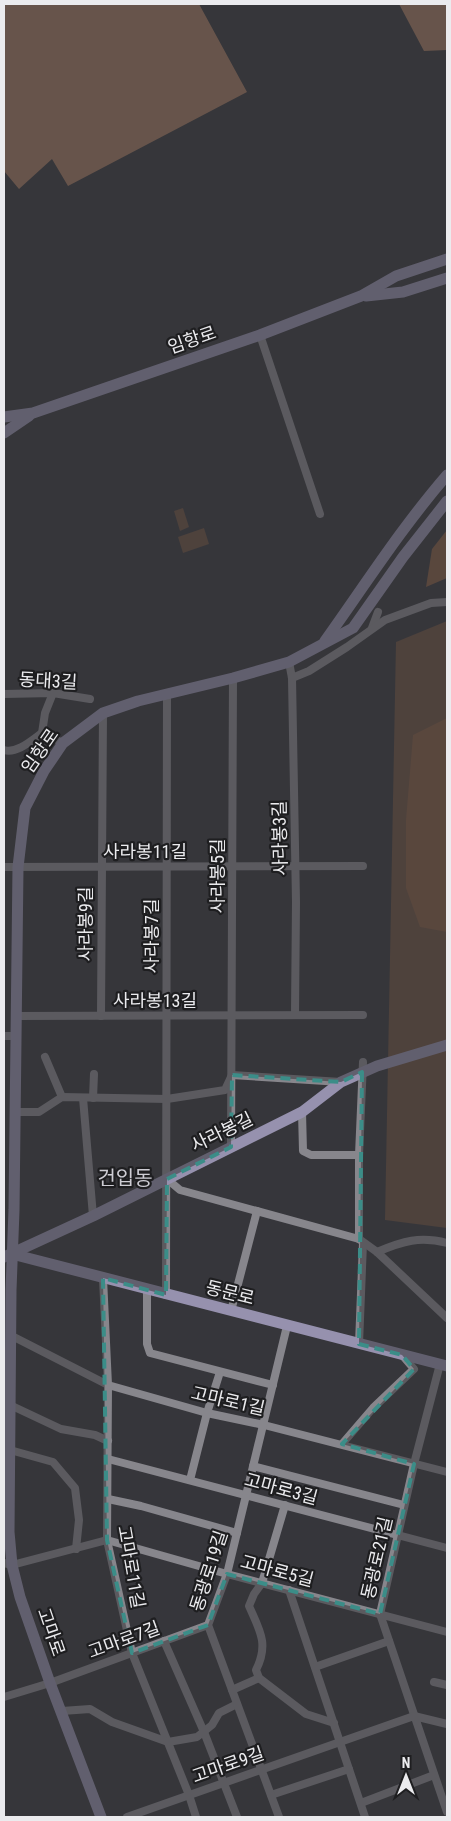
<svg xmlns="http://www.w3.org/2000/svg" width="451" height="1821" viewBox="0 0 451 1821" font-family="'Roboto Condensed','Noto Sans KR',sans-serif">
	<style>
		.green { fill: #6a503f }
		.forest { fill: #835b42 }
		.water { fill: #a3795f }
		.lines { fill: none; stroke-linecap: round; stroke-linejoin: round }
		.street { stroke: #87868c; stroke-width: 8 }
		.secondary { stroke: #9691ae; stroke-width: 11 }
		.marked { fill: none; stroke: #3b8d88; stroke-width: 4; stroke-dasharray: 10 6; stroke-linejoin: round }
		.labels { text-anchor: middle; stroke-width: 4.5; stroke-linejoin: round; paint-order: stroke }
		.street-label { font-size: 18px; fill: #ebebee; stroke: #1e1e20 }
		.quarter-label { font-size: 20px; fill: #cecdd4; stroke: #1e1e20 }
	</style>
	<rect width="100%" height="100%" fill="#36363b"/>
	<g class="green">
		<polygon points="183,508 189,527 180,531 174,511"/>
		<polygon points="204,528 209,544 183,553 178,537"/>
		<polygon points="447,621 447,1228 385,1220 396,642"/>
	</g>
	<g class="forest">
		<polygon points="447,530 447,578 426,587 432,549"/>
		<polygon points="447,718 447,932 420,927 406,888 406,820 413,735"/>
	</g>
	<g class="water">
		<polygon points="4,4 199,4 247,92 68,186 52,159 19,189 4,171"/>
		<polygon points="399,4 447,4 447,50 424,51"/>
	</g>
	<g class="lines">
		<g class="street">
			<polyline points="260,335 320,514"/>
			<polyline points="372,628 378,612"/>
			<polyline points="289,662 292,678 296,902 295,1014"/>
			<polyline points="292,678 309,671 347,647 385,620 431,603 447,602"/>
			<polyline points="4,694 53,693 90,699"/>
			<polyline points="42,733 45,713 53,693"/>
			<path d="M4,750C17,754 32,740 42,733L63,743"/>
			<polyline points="4,867 363,866"/>
			<polyline points="16,1016 363,1015"/>
			<polyline points="101,1016 103,713"/>
			<polyline points="4,1036 16,1036"/>
			<polyline points="45,1057 62,1097"/>
			<polyline points="83,1098 93,1216"/>
			<polyline points="93,1098 94,1074"/>
			<polyline points="16,1112 39,1112 62,1097 167,1099 225,1090 232,1075 341,1082"/>
			<polyline points="302,1112 303,1151 311,1155 359,1155"/>
			<polyline points="231,1147 233,678"/>
			<polyline points="167,1179 180,1190 359,1239 377,1252 447,1318"/>
			<polyline points="359,1239 359,1155 363,1062"/>
			<path d="M377,1252C403,1241 420,1236 447,1243"/>
			<polyline points="103,1278 108,1385 107,1540 132,1653 189,1795 196,1817"/>
			<polyline points="147,1290 147,1344 150,1353 273,1385"/>
			<polyline points="166,1295 167,694"/>
			<polyline points="231,1311 257,1211"/>
			<polyline points="10,1335 108,1385 207,1413 264,1425 447,1472"/>
			<polyline points="359,1344 363,1243"/>
			<polyline points="440,1364 414,1464 380,1614 447,1812"/>
			<polyline points="4,1406 10,1405 61,1429 95,1435 108,1441"/>
			<polyline points="342,1444 373,1408 414,1369 402,1355"/>
			<polyline points="10,1450 53,1462 75,1488 79,1520 76,1549"/>
			<polyline points="108,1459 447,1548"/>
			<polyline points="253,1466 404,1505"/>
			<polyline points="190,1480 207,1413 220,1372"/>
			<polyline points="108,1499 141,1506 237,1533"/>
			<path d="M285,1505L262,1583L254,1594L249,1606C260,1631 269,1644 256,1670L259,1678L306,1714L334,1723"/>
			<polyline points="4,1563 12,1565 107,1540 227,1574 447,1632"/>
			<polyline points="289,1590 365,1817"/>
			<polyline points="164,1641 204,1732 237,1817"/>
			<polyline points="315,1667 389,1641"/>
			<polyline points="434,1682 447,1685"/>
			<polyline points="232,1690 259,1678"/>
			<polyline points="4,1697 50,1683 208,1625"/>
			<polyline points="62,1711 90,1709 112,1722 168,1742 197,1737 212,1725 219,1713 237,1704"/>
			<polyline points="271,1795 349,1769"/>
			<polyline points="361,1803 434,1775"/>
			<polyline points="127,1817 414,1716 447,1724"/>
			<polyline points="279,1817 208,1625 227,1574 287,1326"/>
		</g>
		<g class="secondary">
			<polyline points="366,296 403,292 447,278"/>
			<polyline points="4,417 33,413 260,335 361,296 396,276 447,259"/>
			<polyline points="4,433 29,416"/>
			<path d="M325,641C365,585 402,527 447,475"/>
			<polyline points="12,1254 447,1366"/>
			<polyline points="4,1257 93,1216 302,1112 341,1082 377,1066 447,1045"/>
			<polyline points="101,1817 50,1683 20,1597 12,1565 9,1532 11,1290 14,1210 18,867 25,808 44,771 63,743 103,713 138,701 233,678 289,662 353,628 403,557 447,501"/>
		</g>
	</g>
	<path d="M0 0H451V1821H0ZM362,1072L359,1344L402,1355L414,1369L342,1444L414,1464L380,1614L227,1574L208,1625L132,1653L107,1540L103,1278L166,1295L167,1179L231,1147L232,1075L341,1082Z" fill="#36363b" fill-opacity=".55" fill-rule="evenodd"/>
	<path class="marked" d="M362,1072L359,1344L402,1355L414,1369L342,1444L414,1464L380,1614L227,1574L208,1625L132,1653L107,1540L103,1278L166,1295L167,1179L231,1147L232,1075L341,1082Z"/>
	<g class="labels">
		<g class="street-label">
			<text transform="translate(192 340) rotate(-19)" y="6">임항로</text>
			<text transform="translate(48 681) rotate(3)" y="6">동대3길</text>
			<text transform="translate(40 751) rotate(-55)" y="6">임항로</text>
			<text transform="translate(280 838) rotate(-91)" y="6">사라봉3길</text>
			<text x="145" y="858">사라봉11길</text>
			<text transform="translate(218 876) rotate(-90)" y="6">사라봉5길</text>
			<text transform="translate(86 924) rotate(-90)" y="6">사라봉9길</text>
			<text transform="translate(152 936) rotate(-90)" y="6">사라봉7길</text>
			<text x="155" y="1007">사라봉13길</text>
			<text transform="translate(222 1132) rotate(-26)" y="6">사라봉길</text>
			<text transform="translate(230 1293) rotate(14)" y="6">동문로</text>
			<text transform="translate(228 1401) rotate(13)" y="6">고마로1길</text>
			<text transform="translate(281 1489) rotate(15)" y="6">고마로3길</text>
			<text transform="translate(377 1558) rotate(-77)" y="6">동광로21길</text>
			<text transform="translate(131 1567) rotate(80)" y="6">고마로11길</text>
			<text transform="translate(209 1571) rotate(-72)" y="6">동광로19길</text>
			<text transform="translate(277 1571) rotate(15)" y="6">고마로5길</text>
			<text transform="translate(51 1632) rotate(71)" y="6">고마로</text>
			<text transform="translate(124 1640) rotate(-20)" y="6">고마로7길</text>
			<text transform="translate(228 1765) rotate(-19)" y="6">고마로9길</text>
		</g>
		<g class="quarter-label">
			<text x="125" y="1185">건입동</text>
		</g>
	</g>
	<rect width="451" height="1821" fill="none" stroke="#ebebee" stroke-width="10"/>
	<g transform="translate(406 1776)" stroke="#1e1e20" stroke-width="4" paint-order="stroke">
	<path d="M0-4L9 19L0 12L-9 19Z" fill="#ebebee"/>
	<text y="-8" font-size="14" font-weight="bold" text-anchor="middle" fill="#ebebee">N</text>
	</g>
</svg>
